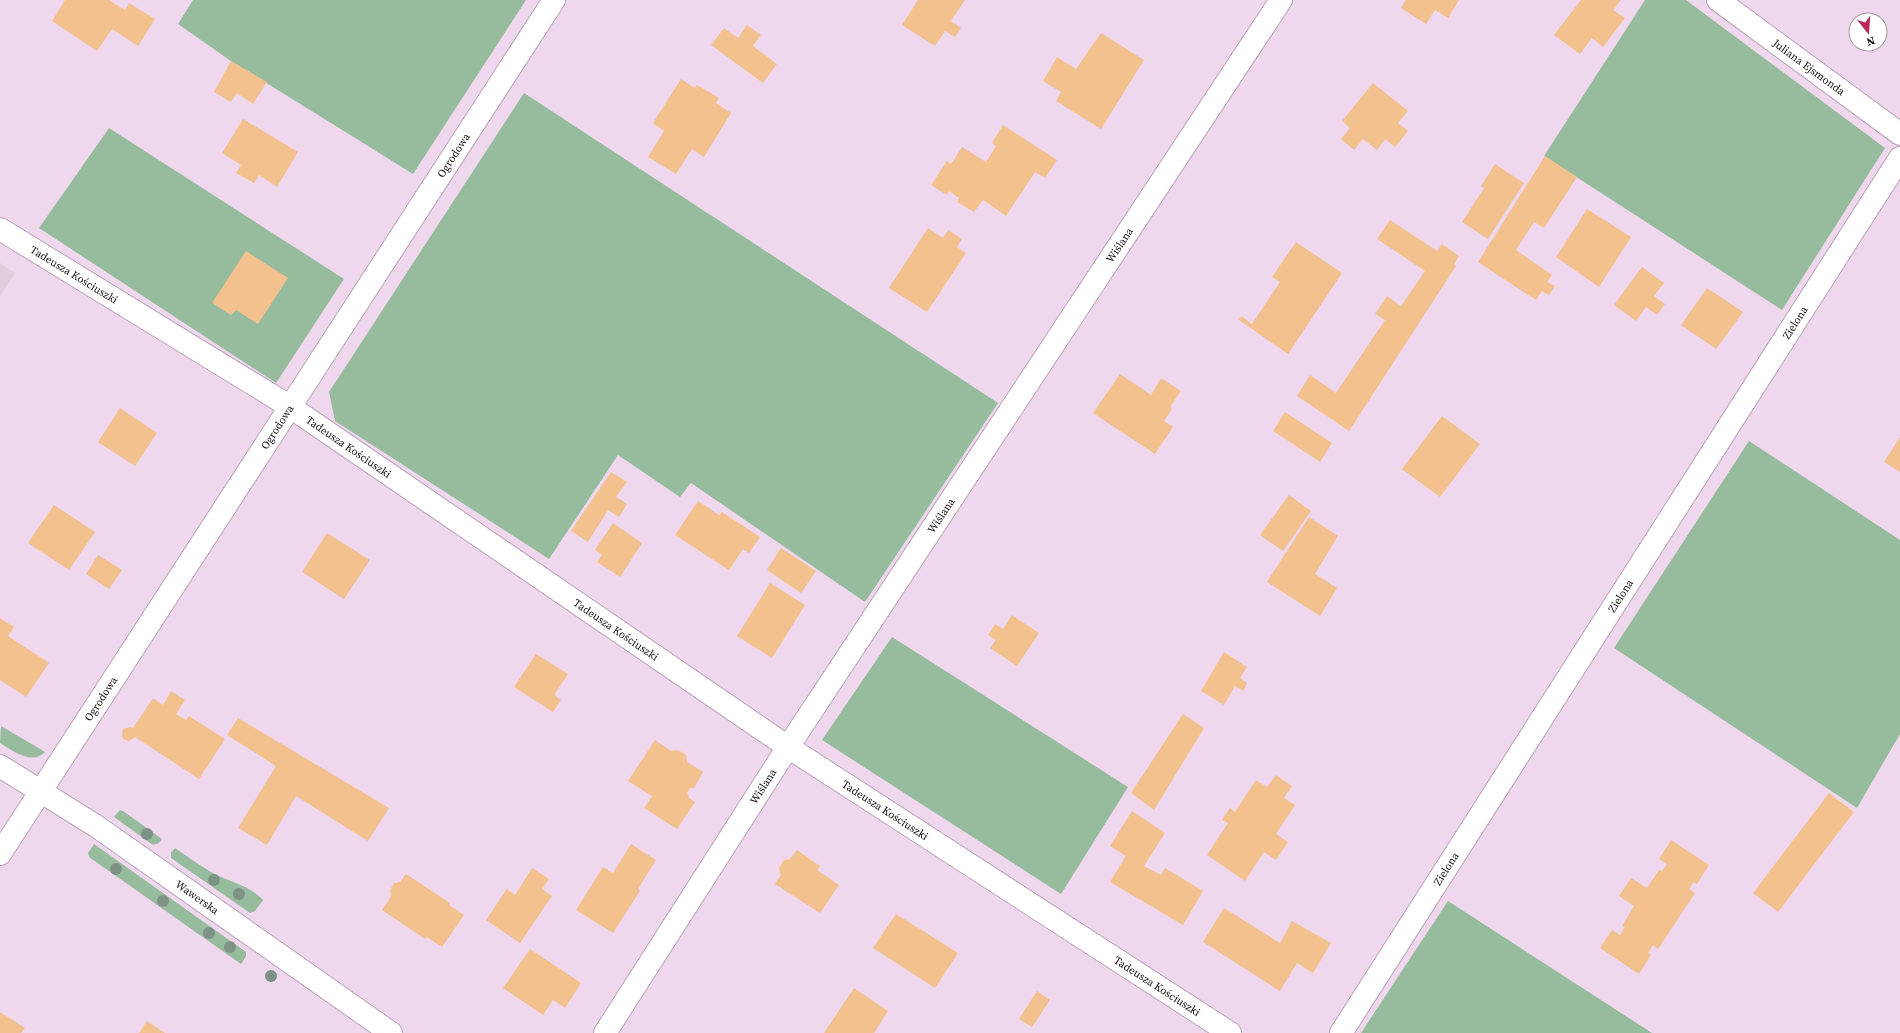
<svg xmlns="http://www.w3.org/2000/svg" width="1900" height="1033" viewBox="0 0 1900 1033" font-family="'Source Serif 4',serif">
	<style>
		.commercial { fill: #e0ccdb }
		.green { fill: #96bb9d }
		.building { fill: #f2c18e }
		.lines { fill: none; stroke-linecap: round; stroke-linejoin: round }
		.street-casing { stroke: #b9a3b8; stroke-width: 24 }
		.secondary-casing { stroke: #b9a3b8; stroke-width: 24 }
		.street { stroke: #fff; stroke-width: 22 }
		.secondary { stroke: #fff; stroke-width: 22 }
		.tree { fill: #7c9386 }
		.labels { text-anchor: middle; stroke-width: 3; stroke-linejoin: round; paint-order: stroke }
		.street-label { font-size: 11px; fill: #130b12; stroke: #fff }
	</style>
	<rect width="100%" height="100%" fill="#efd8ee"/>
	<polygon class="commercial" points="0,263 15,273 0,296"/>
	<g class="green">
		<polygon points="193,0 526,0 413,174 231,61 178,24"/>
		<polygon points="1645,0 1686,0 1885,148 1782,310 1544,156"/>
		<polygon points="524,93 998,403 865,602 691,483 680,497 618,455 549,559 335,421 329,392"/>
		<polygon points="109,128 344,279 276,383 39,228"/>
		<polygon points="1749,441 1900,540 1900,734 1857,808 1614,648"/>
		<polygon points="892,637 1128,787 1061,894 822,740"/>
		<path d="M1,726L45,752C32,766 12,750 0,743Z"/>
		<polygon points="120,810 123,811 162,839 159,843 153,845 114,817"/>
		<polygon points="94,844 246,952 246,956 241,964 89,857 88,853"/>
		<path d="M175,848C187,856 199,865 211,872C229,882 249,885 263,900L255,911L250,913L171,858V853Z"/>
		<polygon points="1448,901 1652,1033 1361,1033"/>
	</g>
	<g class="building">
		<polygon points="65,0 109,0 125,10 129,3 155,19 138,46 112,29 97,51 52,21"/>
		<polygon points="918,0 965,0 951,21 961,28 955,37 945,31 935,46 902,25"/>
		<polygon points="1406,0 1459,0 1448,18 1435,10 1426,24 1401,8"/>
		<polygon points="1581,0 1621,0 1613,10 1625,18 1603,47 1592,38 1580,54 1554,35"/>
		<polygon points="747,25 761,35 753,46 777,64 763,83 711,45 724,28 738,38"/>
		<polygon points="1101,33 1144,60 1101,129 1056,101 1061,92 1043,81 1057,57 1076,69"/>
		<polygon points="231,61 267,82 253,104 237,93 231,102 214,92"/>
		<polygon points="681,79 695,88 697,85 719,98 716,103 731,113 704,157 692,149 676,174 648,157 664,131 653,123"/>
		<polygon points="1373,83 1408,111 1398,123 1408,131 1395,147 1385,139 1377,150 1363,139 1354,150 1341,139 1350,128 1342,121"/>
		<polygon points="243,119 298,152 277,187 259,175 254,183 236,173 241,165 222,153"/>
		<polygon points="1003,125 1057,160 1045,178 1035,172 1006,216 983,200 974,212 957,202 959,198 949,191 947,195 931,185 947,161 951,164 962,147 986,162 996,146 992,143"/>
		<polygon points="1545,156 1577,177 1544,228 1534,222 1516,250 1552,275 1547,282 1555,286 1549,295 1542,291 1536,300 1478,262"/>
		<polygon points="1495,164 1524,183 1488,239 1462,222 1484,188 1481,186"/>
		<polygon points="1587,209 1631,237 1599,287 1556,257"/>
		<polygon points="1390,220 1437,251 1442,244 1459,256 1454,264 1456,266 1349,431 1297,396 1310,375 1336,393 1385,320 1375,314 1387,296 1401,306 1425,271 1377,239"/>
		<polygon points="928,228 943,238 948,230 962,239 957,247 966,253 927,312 889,288"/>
		<polygon points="1296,242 1342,273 1288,354 1239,320 1241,316 1252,324 1280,282 1272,277"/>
		<polygon points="246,251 288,278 258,324 236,310 231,315 212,303"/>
		<polygon points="1642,267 1664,283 1654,296 1665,304 1657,315 1646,307 1636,321 1614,305"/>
		<polygon points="1707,288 1743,312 1716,349 1681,325"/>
		<polygon points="1120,374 1151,395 1161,378 1181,391 1170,407 1172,409 1164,421 1173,427 1155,454 1093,413"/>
		<polygon points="120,408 157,433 135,466 98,442"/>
		<polygon points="1285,412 1332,443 1320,462 1273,431"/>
		<polygon points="1442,416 1480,444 1440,497 1402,469"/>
		<polygon points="1900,437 1900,472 1884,462"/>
		<polygon points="611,472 627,482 616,497 627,504 619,517 608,510 588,542 571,531"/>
		<polygon points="1289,495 1311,511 1283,551 1260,535"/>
		<polygon points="698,501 719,515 722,512 760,537 749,553 743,549 729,570 675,535"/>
		<polygon points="54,505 95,532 69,570 28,543"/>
		<polygon points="1309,517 1338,536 1315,574 1337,588 1320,616 1267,582"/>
		<polygon points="613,523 642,543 620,577 597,562 602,555 595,550"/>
		<polygon points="327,533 370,560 344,599 302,572"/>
		<polygon points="781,548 816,571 801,593 767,570"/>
		<polygon points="98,555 122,570 109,589 86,574"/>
		<polygon points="770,583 805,605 772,658 737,636"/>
		<polygon points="1012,615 1039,633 1017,666 990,648 996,640 988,635 995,624 1003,629"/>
		<polygon points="0,618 14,627 8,636 49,663 26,697 0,680"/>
		<polygon points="1224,652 1247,667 1240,678 1247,683 1243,691 1235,686 1224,705 1201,691"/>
		<polygon points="536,654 568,674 554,695 561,700 553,712 514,687"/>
		<polygon points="171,691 185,700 176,714 186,720 189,716 225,739 199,779 135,737 129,741 123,739 122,736 123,729 130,727 133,728 153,698 163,705"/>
		<polygon points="1183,714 1204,728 1154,810 1131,793"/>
		<polygon points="238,718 389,808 368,841 296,796 267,845 238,828 276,766 227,735"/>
		<polygon points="655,740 671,751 678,750 686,755 687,762 703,772 695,786 694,788 690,788 687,793 689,796 688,797 695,802 677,829 644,808 652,796 628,781"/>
		<polygon points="1276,775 1292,786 1284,798 1295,805 1276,834 1288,842 1276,860 1264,852 1245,881 1207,855 1228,823 1222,820 1230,808 1235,812 1256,780 1267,787"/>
		<polygon points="1829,793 1854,812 1778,912 1753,893"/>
		<polygon points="1132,811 1165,833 1144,866 1161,875 1165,868 1203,891 1183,925 1110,882 1126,856 1110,846"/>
		<polygon points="1671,840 1709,865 1697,884 1694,882 1689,889 1695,893 1658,949 1653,945 1648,953 1651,955 1639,974 1600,948 1612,930 1620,935 1625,927 1622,926 1634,906 1619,896 1631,878 1647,888 1659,870 1662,871 1667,864 1659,859"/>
		<polygon points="631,844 656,860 638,889 640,891 613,933 576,910 603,867 613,873"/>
		<polygon points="797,850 820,866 817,870 839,885 820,913 775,884 781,875 779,868 784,860 790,859"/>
		<polygon points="532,868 549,879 542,889 552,896 520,943 486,920 507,889 515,895"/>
		<polygon points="406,874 450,903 449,905 464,915 442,947 427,937 425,939 382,910 391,896 390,890 394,883 400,882"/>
		<polygon points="1224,908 1280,943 1292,921 1331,943 1313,973 1297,963 1280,991 1203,942"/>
		<polygon points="896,914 958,953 935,988 873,948"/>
		<polygon points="530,949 581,983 565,1008 553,1000 543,1015 503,988"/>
		<polygon points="854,988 888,1011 874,1033 824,1033"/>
		<polygon points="1037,991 1050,1000 1032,1027 1019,1019"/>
		<polygon points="0,1012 25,1028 21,1033 0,1033"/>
		<polygon points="147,1021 165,1033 139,1033"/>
	</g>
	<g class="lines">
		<defs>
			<g id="street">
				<path id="s1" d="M1718,0L1900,134"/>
				<path id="s2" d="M0,229L289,406L788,747L1230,1033"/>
				<path id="s3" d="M0,854L554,0"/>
				<path id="s4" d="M605,1033L788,747L1281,0"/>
				<path id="s5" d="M1341,1033L1900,158"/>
			</g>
			<g id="secondary">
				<path id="s6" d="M0,766L96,826L391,1033"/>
			</g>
		</defs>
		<use href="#street" class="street-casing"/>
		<use href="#secondary" class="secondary-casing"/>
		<use href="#street" class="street"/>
		<use href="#secondary" class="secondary"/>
	</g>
	<g class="tree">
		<circle cx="147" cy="834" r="6"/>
		<circle cx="116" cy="869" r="6"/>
		<circle cx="214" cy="880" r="6"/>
		<circle cx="239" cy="894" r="6"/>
		<circle cx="163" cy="901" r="6"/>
		<circle cx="209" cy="933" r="6"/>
		<circle cx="230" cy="947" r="6"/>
		<circle cx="271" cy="976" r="6"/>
	</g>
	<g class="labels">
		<g class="street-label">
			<text dy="4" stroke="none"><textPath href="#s1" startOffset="113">Juliana Ejsmonda</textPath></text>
			<text dy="4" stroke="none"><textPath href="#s3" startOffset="833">Ogrodowa</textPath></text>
			<text dy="4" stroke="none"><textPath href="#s4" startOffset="941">Wiślana</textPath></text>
			<text dy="4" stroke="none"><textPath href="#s2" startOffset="87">Tadeusza Kościuszki</textPath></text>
			<text dy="4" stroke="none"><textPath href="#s5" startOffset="843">Zielona</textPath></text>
			<text dy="4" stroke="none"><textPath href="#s3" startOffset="509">Ogrodowa</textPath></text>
			<text dy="4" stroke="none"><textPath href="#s2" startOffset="411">Tadeusza Kościuszki</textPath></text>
			<text dy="4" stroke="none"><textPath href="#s4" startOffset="617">Wiślana</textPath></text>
			<text dy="4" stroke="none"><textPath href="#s5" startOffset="519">Zielona</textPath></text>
			<text dy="4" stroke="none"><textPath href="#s2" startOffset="735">Tadeusza Kościuszki</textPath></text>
			<text dy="4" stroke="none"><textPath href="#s3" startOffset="185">Ogrodowa</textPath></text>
			<text dy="4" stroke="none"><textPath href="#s4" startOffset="293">Wiślana</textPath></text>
			<text dy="4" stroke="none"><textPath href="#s2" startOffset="1059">Tadeusza Kościuszki</textPath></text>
			<text dy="4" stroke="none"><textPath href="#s5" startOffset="195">Zielona</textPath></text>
			<text dy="4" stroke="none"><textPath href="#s6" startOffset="237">Wawerska</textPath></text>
			<text dy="4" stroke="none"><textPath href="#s2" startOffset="1383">Tadeusza Kościuszki</textPath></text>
		</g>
	</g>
	<g transform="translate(1868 32) rotate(163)"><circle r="19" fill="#ffffff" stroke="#a19da0"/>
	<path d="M0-3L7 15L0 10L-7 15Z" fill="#b72958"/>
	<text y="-6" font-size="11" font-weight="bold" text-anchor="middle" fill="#130b12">N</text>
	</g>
</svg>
